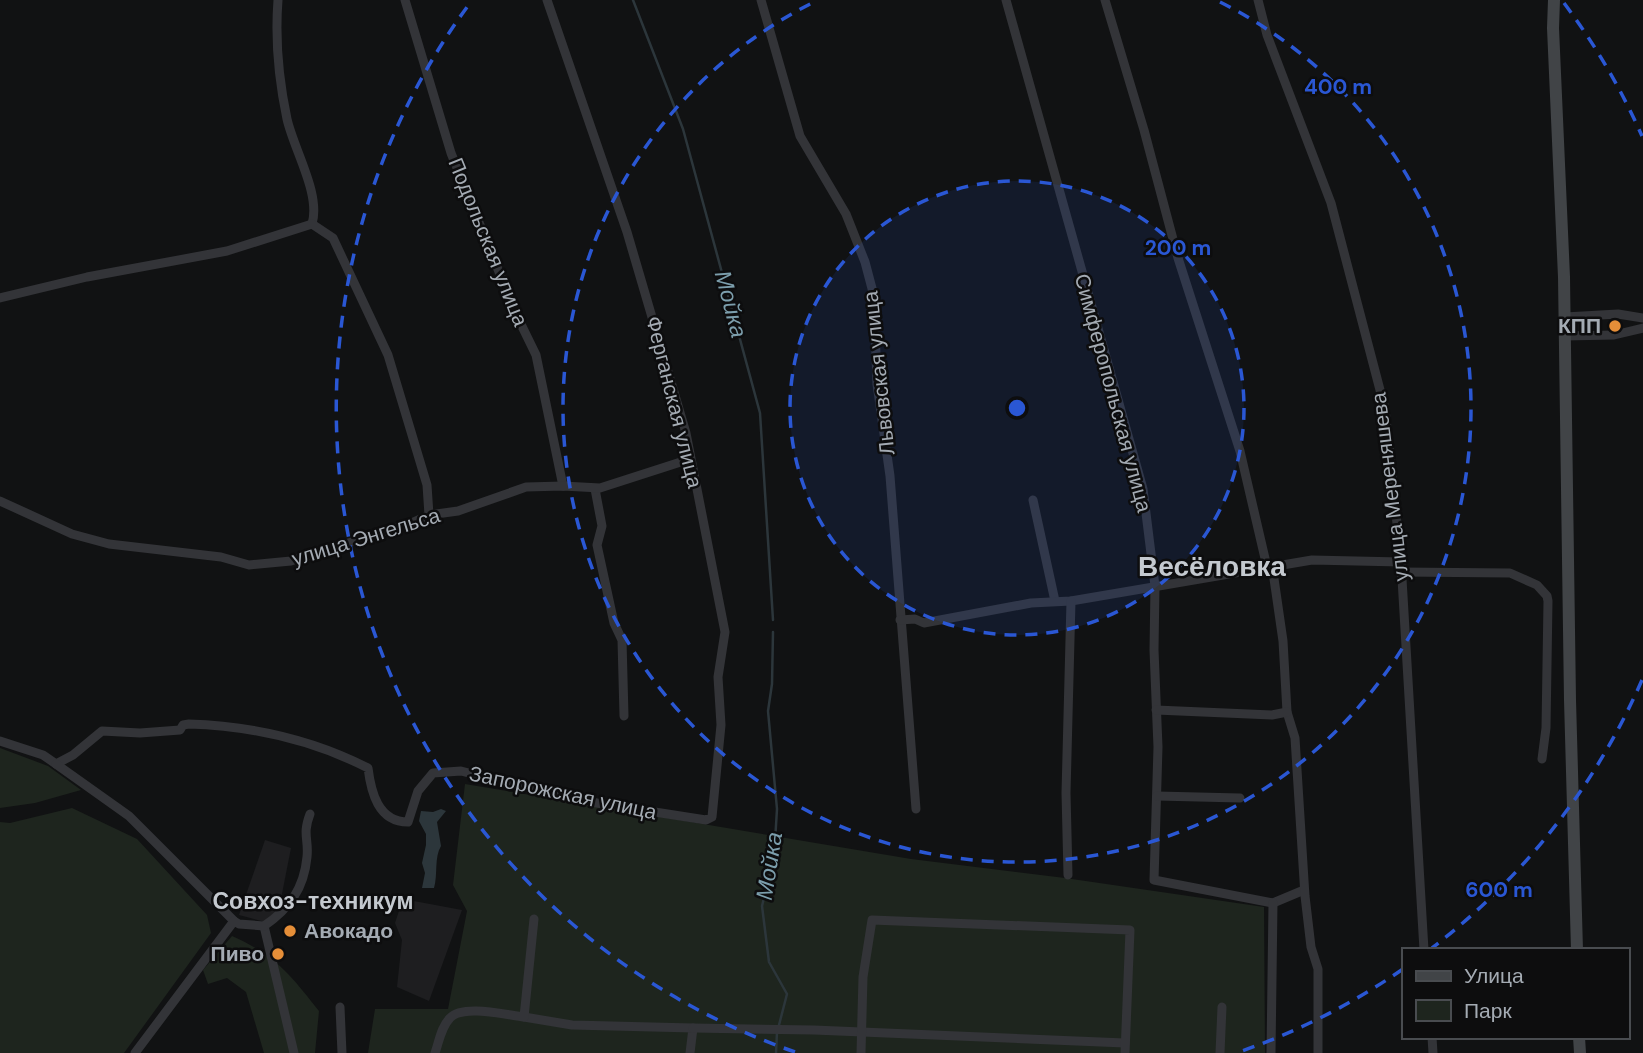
<svg xmlns="http://www.w3.org/2000/svg" width="1643" height="1053" viewBox="0 0 1643 1053" font-family="'DM Sans',sans-serif">
	<style>
		.built { fill: #1e1e20 }
		.green { fill: #1e251e }
		.water { fill: #2c363b }
		.lines { fill: none; stroke-linecap: round; stroke-linejoin: round }
		.stream { stroke: #2c363b; stroke-width: 2.5 }
		.street { stroke: #333438; stroke-width: 9 }
		.secondary { stroke: #414447; stroke-width: 12 }
		.ring { fill: none; stroke: #2a57d4; stroke-width: 3.5; stroke-dasharray: 12 9 }
		.poi-dot { fill: #e58e38; stroke: #0d0d0e; stroke-width: 2.5 }
		.labels { text-anchor: middle; stroke-width: 5; stroke-linejoin: round; paint-order: stroke }
		.street-label { font-size: 21px; fill: #a4abb3; stroke: #0d0d0e }
		.poi-label { font-size: 21px; font-weight: bold; fill: #a4abb3; stroke: #0d0d0e; text-anchor: end }
		.water-label { font-size: 23px; font-style: italic; fill: #7c9eac; stroke: #0d0d0e }
		.neighbourhood-label { font-size: 23px; font-weight: bold; fill: #c4c9cf; stroke: #0d0d0e }
		.district-label { font-size: 28px; font-weight: bold; fill: #c4c9cf; stroke: #0d0d0e }
		.centre { fill: #2a57d4; stroke: #0d0d0e; stroke-width: 3.5 }
		.ring-label { font-size: 21px; text-anchor: middle; font-weight: bold; fill: #2a57d4; stroke: #0d0d0e; stroke-width: 5; stroke-linejoin: round; paint-order: stroke }
	</style>
	<rect width="100%" height="100%" fill="#111213"/>
	<g class="built">
		<polygon points="265,840 291,848 279,909 265,922 239,915"/>
		<polygon points="403,899 462,910 429,1001 397,987 402,940 395,923"/>
	</g>
	<g class="green">
		<polygon points="0,748 48,766 81,790 35,803 0,808"/>
		<polygon points="465,784 911,859 1065,878 1264,907 1265,1053 368,1053 375,1009 448,1009 467,911 453,885"/>
		<polygon points="72,808 137,839 207,915 211,933 124,1053 0,1053 0,822 10,823"/>
		<path d="M232,936C275,955 291,975 319,1011L315,1053H264L246,992L227,978L208,984L203,970Z"/>
	</g>
	<path class="water" d="M441,809L446,811L437,822L441,846C434,857 438,875 434,888H422L425,873L422,863L426,845V834L419,821L421,811L433,812Z"/>
	<g class="lines">
		<g class="stream">
			<polyline points="633,0 683,129 760,413 773,620"/>
			<polyline points="773,632 772,684 768,711 777,809 774,858 762,906 769,962 787,994 779,1025"/>
			<polyline points="776,1053 777,1032"/>
		</g>
		<g class="street">
			<path d="M278,0C275,39 279,81 287,119C294,150 321,194 312,224"/>
			<polyline points="405,0 451,153 516,314 536,355 563,486"/>
			<polyline points="761,0 800,136 846,214 865,262 874,296 877,384 890,476 916,809"/>
			<polyline points="1006,0 1143,489 1155,586 1154,650 1158,747 1154,880 1273,903 1304,890"/>
			<polyline points="1105,0 1144,130 1178,258 1240,451 1267,567"/>
			<polyline points="1258,0 1267,35 1331,203 1385,409 1401,562 1424,950"/>
			<polyline points="0,298 87,277 227,251 312,224 333,238 388,355 427,485 429,515"/>
			<polyline points="1565,317 1618,314 1643,318"/>
			<polyline points="1565,336 1614,335 1643,328"/>
			<polyline points="595,489 602,526 597,545 614,623 622,640 624,716"/>
			<polyline points="1033,500 1055,601"/>
			<polyline points="0,501 72,534 109,544 221,557 249,565 291,561 409,524 429,515 458,511 526,487 563,486 600,488 690,459"/>
			<polyline points="1272,565 1283,641 1287,712 1295,738 1305,896 1311,947 1318,969 1318,1053"/>
			<polyline points="1401,572 1510,573 1537,585 1547,596 1548,601 1546,728 1542,759"/>
			<polyline points="900,620 915,619 924,623 1031,603 1071,601 1312,560 1401,562"/>
			<polyline points="1156,710 1272,715 1287,712"/>
			<path d="M0,741L43,755L56,764L73,755L102,731L140,733L180,730L183,725L189,724C251,726 313,740 368,768C371,792 378,822 408,822L418,791L433,773L461,771L565,798L706,820L712,817L721,725L718,677L725,632L686,433L627,232L547,0"/>
			<polyline points="56,764 129,816 234,921"/>
			<polyline points="1157,796 1240,798"/>
			<polyline points="1068,875 1066,793 1071,601"/>
			<polyline points="264,926 294,1053"/>
			<polyline points="340,1007 342,1053"/>
			<polyline points="524,1017 572,1025 693,1028 690,1053"/>
			<polyline points="693,1028 814,1030 1125,1043"/>
			<polyline points="1432,1037 1433,1053"/>
			<path d="M135,1053L234,921L239,924L264,926C289,909 304,889 307,857C309,839 302,835 310,814"/>
			<path d="M435,1053C439,1042 441,1027 450,1018C463,1004 506,1015 524,1017L534,919"/>
			<polyline points="861,1053 863,977 872,920 1130,930 1125,1053"/>
			<polyline points="1220,1053 1222,1007"/>
			<polyline points="1271,1053 1273,903"/>
		</g>
		<g class="secondary">
			<polyline points="1554,0 1553,28 1564,277 1570,700 1577,950"/>
			<polyline points="1579,1037 1580,1053"/>
		</g>
	</g>
	<circle cx="1017" cy="408" r="227" fill="#2a57d4" fill-opacity=".12"/>
	<g class="ring">
		<circle cx="1017" cy="408" r="227"/>
		<path d="M1220 2A454 454 0 1 1 814 2"/>
		<path d="M1642 680A681 681 0 0 1 1432 948M1403 969A681 681 0 0 1 1239 1052M795 1052A681 681 0 0 1 470 3M1564 3A681 681 0 0 1 1642 136"/>
	</g>
	<g class="poi-dot">
		<circle cx="1615" cy="326" r="7"/>
		<circle cx="290" cy="931" r="7"/>
		<circle cx="278" cy="954" r="7"/>
	</g>
	<g class="labels">
		<g class="street-label">
			<text transform="translate(488 242) rotate(68)" y="7">Подольская улица</text>
			<text transform="translate(879 373) rotate(-96)" y="7">Львовская улица</text>
			<text transform="translate(1113 393) rotate(75)" y="7">Симферопольская улица</text>
			<text transform="translate(674 402) rotate(76)" y="7">Ферганская улица</text>
			<text transform="translate(1390 487) rotate(-97)" y="7">улица Мереняшева</text>
			<text transform="translate(366 537) rotate(-17)" y="7">улица Энгельса</text>
			<text transform="translate(563 793) rotate(12)" y="7">Запорожская улица</text>
		</g>
		<g class="poi-label">
			<text x="1601" y="333">КПП</text>
			<text x="304" y="938" text-anchor="start">Авокадо</text>
			<text x="264" y="961">Пиво</text>
		</g>
		<g class="water-label">
			<text transform="translate(731 304) rotate(75)" y="8">Мойка</text>
			<text transform="translate(769 866) rotate(-81)" y="8">Мойка</text>
		</g>
		<g class="neighbourhood-label">
			<text x="313" y="909">Совхоз-техникум</text>
		</g>
		<g class="district-label">
			<text x="1212" y="576">Весёловка</text>
		</g>
	</g>
	<circle cx="1017" cy="408" r="10" class="centre"/>
	<g class="ring-label">
		<text x="1338" y="94">400 m</text>
		<text x="1178" y="255">200 m</text>
		<text x="1499" y="897">600 m</text>
	</g>
	<rect x="1402" y="948" width="228" height="91" fill="#0d0d0e" stroke="#494c50" stroke-width="2"/>
	<rect x="1416" y="971" width="35" height="10" fill="#414447" stroke="#494c50" stroke-width="2"/>
	<text x="1464" y="983" font-size="21" fill="#a4abb3">Улица</text>
	<rect x="1416" y="1000" width="35" height="21" fill="#1e251e" stroke="#494c50" stroke-width="2"/>
	<text x="1464" y="1018" font-size="21" fill="#a4abb3">Парк</text>
</svg>
